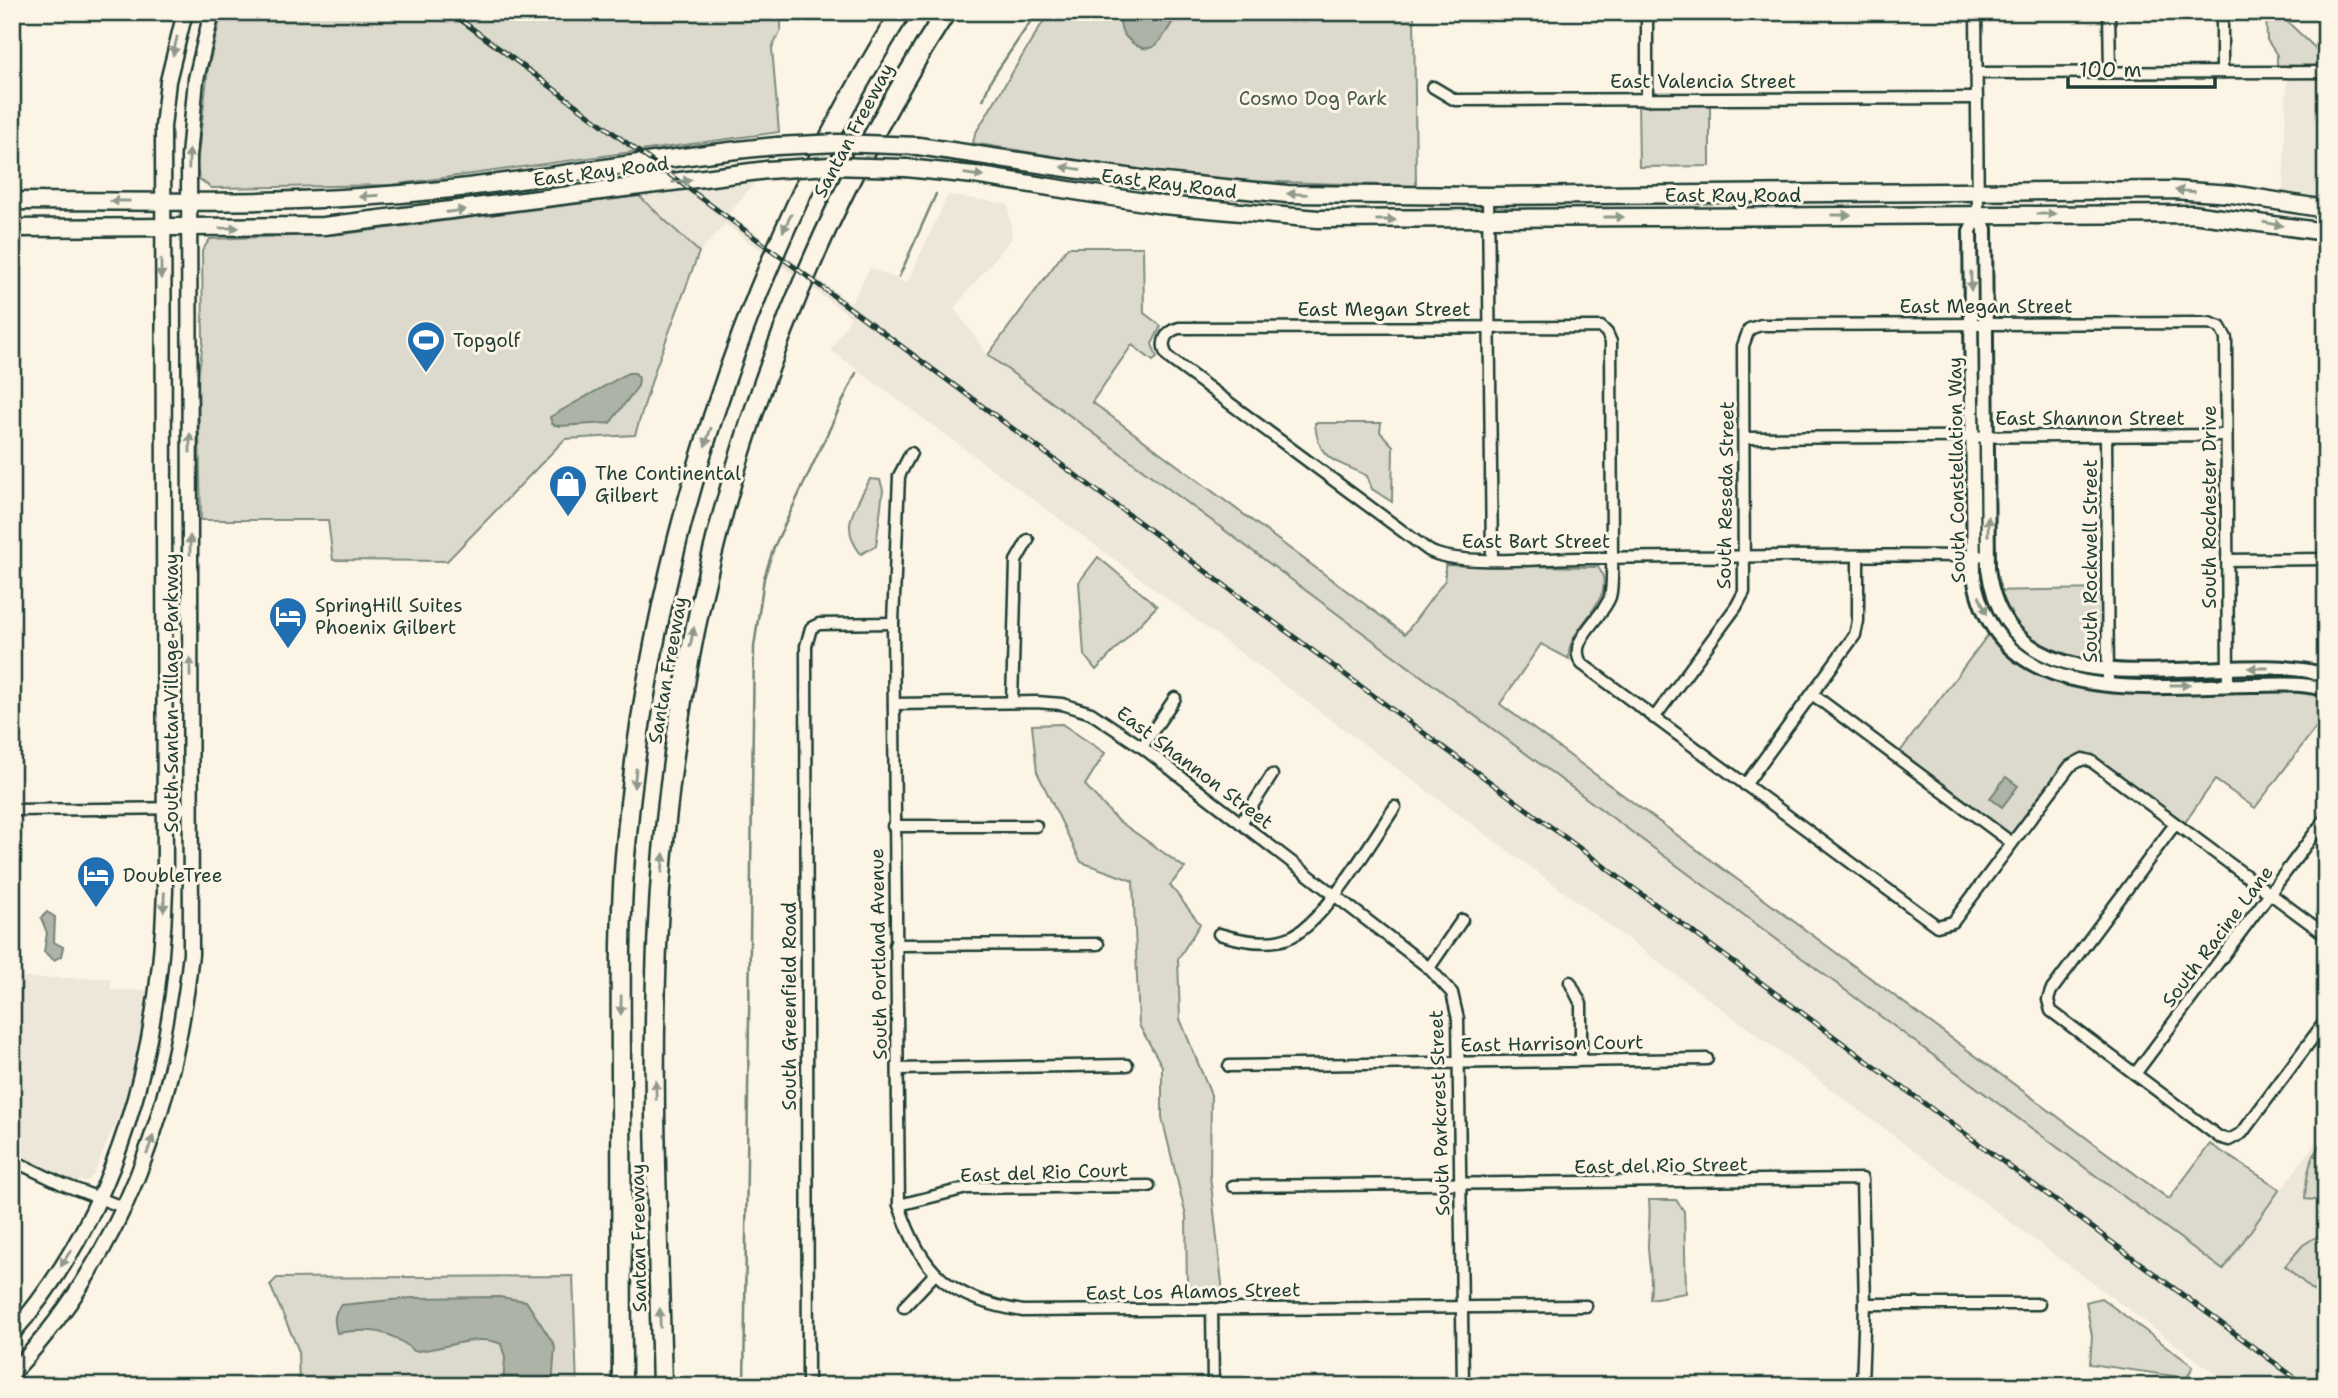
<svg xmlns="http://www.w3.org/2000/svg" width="2338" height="1398" viewBox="0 0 2338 1398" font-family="'Shantell Sans',sans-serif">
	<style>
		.built { fill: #ece7d8 }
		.green { fill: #dcdacc; stroke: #7e8c80; stroke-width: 2 }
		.water { fill: #aeb3a7; stroke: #758479; stroke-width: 2 }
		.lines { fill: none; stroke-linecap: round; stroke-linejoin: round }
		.stream { stroke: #758479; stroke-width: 2.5 }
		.minor-casing { stroke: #1f3d34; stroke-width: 15 }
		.tertiary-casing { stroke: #1f3d34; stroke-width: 18 }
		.secondary-casing { stroke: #1f3d34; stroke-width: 19 }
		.primary-casing { stroke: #1f3d34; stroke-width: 21 }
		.motorway-casing { stroke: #1f3d34; stroke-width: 23 }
		.minor { stroke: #fcf5e5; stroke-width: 10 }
		.tertiary { stroke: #fcf5e5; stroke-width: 12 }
		.secondary { stroke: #fcf5e5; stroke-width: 14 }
		.primary { stroke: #fcf5e5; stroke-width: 16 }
		.motorway { stroke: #fcf5e5; stroke-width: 18 }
		.rail-casing { stroke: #1f3d34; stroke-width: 5 }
		.rail { stroke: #fcf5e5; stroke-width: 2.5; stroke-dasharray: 8; stroke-linecap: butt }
		.primary-bridge-casing { stroke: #1f3d34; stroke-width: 21; stroke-linecap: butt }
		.primary-bridge { stroke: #fcf5e5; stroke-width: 16 }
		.oneway { fill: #8e998c }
		.labels { text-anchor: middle; stroke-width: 6; stroke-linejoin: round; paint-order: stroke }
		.street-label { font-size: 19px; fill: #1f3d34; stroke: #fcf5e5 }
		.park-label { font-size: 19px; fill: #455c52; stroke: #fcf5e5 }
		.poi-label { font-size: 19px; fill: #1f3d34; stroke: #fcf5e5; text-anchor: start }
	</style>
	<rect width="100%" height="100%" fill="#fcf5e5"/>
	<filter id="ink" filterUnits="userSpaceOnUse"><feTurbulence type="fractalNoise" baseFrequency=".0143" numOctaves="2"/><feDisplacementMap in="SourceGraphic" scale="14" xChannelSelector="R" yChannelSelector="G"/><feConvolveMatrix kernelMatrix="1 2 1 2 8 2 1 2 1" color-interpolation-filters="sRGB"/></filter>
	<g filter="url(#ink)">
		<g class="built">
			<polygon points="419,12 663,149 707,185 752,180 753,185 729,214 851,303 870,268 907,283 948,195 1008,204 1012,238 954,308 988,355 2222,1270 2326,1129 2326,1386 2232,1386 831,350 851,317 725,224 699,252 639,196 610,158"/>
			<polygon points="2287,77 2326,77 2326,200 2283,194"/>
			<polygon points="12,978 111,978 111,990 149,990 139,1049 126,1099 93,1175 87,1181 74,1181 12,1151"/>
		</g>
		<g class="green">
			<polygon points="222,12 781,12 781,30 772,48 779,132 391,185 212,188 199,179 197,165 208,69"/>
			<polygon points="1049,12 1414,12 1416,186 1241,181 1151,172 973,143 975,134"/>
			<polygon points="2266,12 2277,12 2326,58 2326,72 2277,72 2277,55 2267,40"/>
			<polygon points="1710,99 1710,166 1639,167 1638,100"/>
			<polygon points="639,196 699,252 655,370 635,435 565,439 447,561 333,560 328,520 201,520 198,379 203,341 202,251 210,239 343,234"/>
			<path d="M1068,247H1143L1144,313L1161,326L1152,344L1157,358L1153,361L1132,345L1092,402L1405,634L1445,580V565L1598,567C1622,599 1564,628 1569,659L1541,644L1500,704L2169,1199L2210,1144L2280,1189L2223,1270L988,355Z"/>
			<path d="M1315,423H1381L1380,432L1393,446L1392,502L1372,489L1367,476C1337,460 1318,463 1315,423Z"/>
			<path d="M870,479L880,480L883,490L876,546L861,554C838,526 856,507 870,479Z"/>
			<polygon points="1098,557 1157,606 1096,670 1084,655 1079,582"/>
			<polygon points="2107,589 2109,679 2312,680 2326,684 2326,714 2255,808 2215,780 2181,828 2082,759 2012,843 1896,757 1999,620 1986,591"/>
			<polygon points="1062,724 1105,753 1085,785 1116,819 1185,868 1170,885 1200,924 1178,959 1180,1019 1211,1095 1210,1175 1223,1293 1187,1290 1186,1216 1162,1118 1162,1066 1139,1025 1133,881 1081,862 1037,772 1032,725"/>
			<path d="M2326,1136V1201L2305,1199C2306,1174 2310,1156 2326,1136Z"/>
			<path d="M1649,1200H1676L1684,1211L1686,1293L1650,1299C1653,1275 1649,1268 1648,1247C1648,1231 1651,1216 1649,1200Z"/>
			<polygon points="2326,1231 2326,1302 2285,1266 2303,1245"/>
			<polygon points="573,1276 577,1386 299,1386 298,1349 270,1285 277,1278"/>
			<polygon points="2101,1298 2193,1366 2187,1378 2090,1364 2092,1336 2086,1302"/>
		</g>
		<g class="water">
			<path d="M1121,12H1180C1167,23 1158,69 1127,38C1120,31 1119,22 1121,12Z"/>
			<polygon points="628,373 635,373 639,378 638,386 610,423 559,426 552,424 550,417"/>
			<polygon points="2006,777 2018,786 2002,807 1990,798"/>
			<polygon points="47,912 55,917 54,942 63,947 61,956 54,960 44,952 47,933 41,918"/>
			<path d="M499,1297L526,1301L555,1346L552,1386H503L505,1357L501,1344C476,1332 442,1351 414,1351C389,1329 369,1328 337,1333C334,1321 333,1314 341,1305L412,1298Z"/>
		</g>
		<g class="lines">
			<g class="stream">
				<polyline points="983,100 991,80 1037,12"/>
				<polyline points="899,277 936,194"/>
				<polyline points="744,1386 754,647 764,578 774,547 856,373"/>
			</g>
			<defs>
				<g id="minor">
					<polyline points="1647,12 1647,100"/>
					<polyline points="1976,12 1978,214"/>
					<polyline points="2109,12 2110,72"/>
					<polyline points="2222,12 2222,72"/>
					<polyline points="1976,73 2326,72"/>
					<polyline points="1433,87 1455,100 1977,98"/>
					<polyline points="1488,196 1492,559"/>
					<polyline points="2106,436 2108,685"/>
					<polyline points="1745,438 2226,435"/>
					<path d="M911,453L899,476L893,623L899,1205C922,1274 950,1299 1023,1311L1586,1306"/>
					<path d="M1979,556C1846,554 1713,557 1580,558C1545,558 1454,567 1428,550L1170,359C1159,347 1163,332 1179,328L1601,327L1607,333L1611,342L1612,558C1612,571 1613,585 1610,597C1603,618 1565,642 1582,664L1937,926L1953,922L2070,766L2083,759L2091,761L2326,935"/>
					<polyline points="2227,560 2326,559"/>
					<polyline points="1812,694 2012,843"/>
					<polyline points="1012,702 1016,561 1028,540"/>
					<polyline points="894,704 1036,702 1062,704 1091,713 1142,747 1429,968 1452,993 1458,1019 1463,1386"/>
					<polyline points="1654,718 1736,607 1744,592 1743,346 1749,329 1761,325 2209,323 2220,327 2226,338 2228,685"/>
					<polyline points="1142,747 1175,698"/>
					<polyline points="1745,785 1855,635 1858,621 1858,557"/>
					<polyline points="12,810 190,808"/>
					<polyline points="1241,823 1272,775"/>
					<polyline points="2175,824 2051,991 2048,1000 2051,1011 2219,1137 2229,1140 2242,1133 2326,1020"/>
					<polyline points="893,826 1036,826"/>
					<path d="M1219,934C1239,940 1267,946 1288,938C1323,926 1372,840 1395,807"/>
					<polyline points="895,945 1098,944"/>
					<polyline points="1429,968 1462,920"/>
					<polyline points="1570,982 1581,1004 1581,1060"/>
					<polyline points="1229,1066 1707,1059"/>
					<polyline points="898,1069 1127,1065"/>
					<polyline points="2135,1074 2326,818"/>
					<polyline points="12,1160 62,1184 125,1208"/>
					<polyline points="1233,1186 1862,1179 1865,1304 1862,1386"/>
					<polyline points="899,1205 967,1188 1149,1186"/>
					<polyline points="1865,1304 2039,1304"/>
					<polyline points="904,1307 934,1275"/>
					<polyline points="1212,1309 1213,1386"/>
					<polyline points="808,1386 806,646 811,628 819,624 893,623"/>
				</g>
				<g id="tertiary">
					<path d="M1978,214L1970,231L1974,577C1998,712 2152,685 2252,685C2276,685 2303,682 2326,690"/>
					<path d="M1978,214L1985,229L1988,568C2009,731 2222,643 2326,675"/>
				</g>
				<g id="secondary">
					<path d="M12,1334C119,1212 160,1049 165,891L163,127L168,81L185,12"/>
					<path d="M12,1373C121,1259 175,1108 191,954L189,156L196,79L212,12"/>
				</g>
				<g id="primary">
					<polyline points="918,146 1154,181 1287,194 1488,196 2172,190 2232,194 2326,209"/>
					<polyline points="906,168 974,175 1163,205 1318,219 2192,214 2326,232"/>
					<path d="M12,201C155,201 299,206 441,190C553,178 664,156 777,146"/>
					<polyline points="12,228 324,226 767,170"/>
				</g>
				<g id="motorway">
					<path d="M622,1386C621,1285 621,1185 621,1085C621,1009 619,931 625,856C649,560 743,264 901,12"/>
					<path d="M662,1386C658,1221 649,1055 660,890C682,573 774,280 946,12"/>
				</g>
			</defs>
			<use href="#minor" class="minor-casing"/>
			<use href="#tertiary" class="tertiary-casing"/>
			<use href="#secondary" class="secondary-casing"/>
			<use href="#primary" class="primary-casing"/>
			<use href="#motorway" class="motorway-casing"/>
			<use href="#minor" class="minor"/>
			<use href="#tertiary" class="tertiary"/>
			<use href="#secondary" class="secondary"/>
			<use href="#primary" class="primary"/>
			<use href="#motorway" class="motorway"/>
			<defs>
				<polyline id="rail" points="450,12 2306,1386"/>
			</defs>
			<use href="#rail" class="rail-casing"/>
			<use href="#rail" class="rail"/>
			<defs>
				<g id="primary-bridge">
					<polyline points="777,146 838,143 918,146"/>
					<polyline points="767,170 830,166 906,168"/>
				</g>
			</defs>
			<use href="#primary-bridge" class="primary-bridge-casing"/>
			<use href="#primary-bridge" class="primary-bridge"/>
		</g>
		<defs><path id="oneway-solid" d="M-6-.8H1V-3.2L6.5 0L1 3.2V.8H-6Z" transform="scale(1.75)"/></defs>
		<g class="oneway">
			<use href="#oneway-solid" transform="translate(175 46) rotate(103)"/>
			<use href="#oneway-solid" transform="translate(189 159) rotate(-89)"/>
			<use href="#oneway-solid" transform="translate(1071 168) rotate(-171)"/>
			<use href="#oneway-solid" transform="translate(974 175) rotate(8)"/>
			<use href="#oneway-solid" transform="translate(682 181) rotate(-8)"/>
			<use href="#oneway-solid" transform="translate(2185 191) rotate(-176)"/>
			<use href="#oneway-solid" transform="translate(1297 194) rotate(-178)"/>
			<use href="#oneway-solid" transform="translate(369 196) rotate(176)"/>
			<use href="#oneway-solid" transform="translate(120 201) rotate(-180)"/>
			<use href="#oneway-solid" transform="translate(456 211) rotate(-7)"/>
			<use href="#oneway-solid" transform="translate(2046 214)"/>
			<use href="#oneway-solid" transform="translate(1841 215)"/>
			<use href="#oneway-solid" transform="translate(1614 217)"/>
			<use href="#oneway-solid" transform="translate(1386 220)"/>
			<use href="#oneway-solid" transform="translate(787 223) rotate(116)"/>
			<use href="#oneway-solid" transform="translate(2273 224) rotate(10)"/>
			<use href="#oneway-solid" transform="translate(229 228) rotate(-1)"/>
			<use href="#oneway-solid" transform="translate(161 269) rotate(90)"/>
			<use href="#oneway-solid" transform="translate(1971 281) rotate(89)"/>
			<use href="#oneway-solid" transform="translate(708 437) rotate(108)"/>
			<use href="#oneway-solid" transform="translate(190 443) rotate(-90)"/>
			<use href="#oneway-solid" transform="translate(1988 526) rotate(-90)"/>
			<use href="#oneway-solid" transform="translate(190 545) rotate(-90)"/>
			<use href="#oneway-solid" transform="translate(1983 605) rotate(66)"/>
			<use href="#oneway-solid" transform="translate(692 637) rotate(-78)"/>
			<use href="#oneway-solid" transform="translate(190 667) rotate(-90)"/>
			<use href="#oneway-solid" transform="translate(2258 668) rotate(-180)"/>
			<use href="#oneway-solid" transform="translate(2180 685)"/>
			<use href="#oneway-solid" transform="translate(635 778) rotate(97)"/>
			<use href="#oneway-solid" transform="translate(663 863) rotate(-85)"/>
			<use href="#oneway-solid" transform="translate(164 902) rotate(92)"/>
			<use href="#oneway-solid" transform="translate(621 1005) rotate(91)"/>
			<use href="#oneway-solid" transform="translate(656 1090) rotate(-91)"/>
			<use href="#oneway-solid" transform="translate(150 1145) rotate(-71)"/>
			<use href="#oneway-solid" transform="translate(66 1258) rotate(122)"/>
			<use href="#oneway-solid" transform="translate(660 1318) rotate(-91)"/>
		</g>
	</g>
	<defs>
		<symbol id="stadium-pin" viewBox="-11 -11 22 30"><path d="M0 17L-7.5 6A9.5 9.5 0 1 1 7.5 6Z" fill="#1f6fb2" stroke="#fcf5e5"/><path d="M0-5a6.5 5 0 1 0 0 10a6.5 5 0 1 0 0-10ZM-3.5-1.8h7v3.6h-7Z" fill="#fff"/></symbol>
		<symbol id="shop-pin" viewBox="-11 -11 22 30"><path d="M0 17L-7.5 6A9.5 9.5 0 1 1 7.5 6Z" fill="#1f6fb2" stroke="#fcf5e5"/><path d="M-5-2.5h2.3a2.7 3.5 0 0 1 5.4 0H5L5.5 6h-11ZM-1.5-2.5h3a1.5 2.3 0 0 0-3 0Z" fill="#fff"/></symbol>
		<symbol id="hotel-pin" viewBox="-11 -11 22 30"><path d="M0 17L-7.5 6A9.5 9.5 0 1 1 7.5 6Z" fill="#1f6fb2" stroke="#fcf5e5"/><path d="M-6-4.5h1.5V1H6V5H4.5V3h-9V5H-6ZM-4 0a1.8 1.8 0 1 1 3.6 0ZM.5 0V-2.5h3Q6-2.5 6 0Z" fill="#fff"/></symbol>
	</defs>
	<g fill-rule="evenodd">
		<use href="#stadium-pin" x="404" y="318" width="44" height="60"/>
		<use href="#shop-pin" x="546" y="462" width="44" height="60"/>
		<use href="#hotel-pin" x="266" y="594" width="44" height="60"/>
		<use href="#hotel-pin" x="74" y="853" width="44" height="60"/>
	</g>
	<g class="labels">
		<g class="street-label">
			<text x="1703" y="88">East Valencia Street</text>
			<text transform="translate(853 130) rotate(-62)" y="7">Santan Freeway</text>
			<text transform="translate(601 171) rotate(-7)" y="7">East Ray Road</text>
			<text transform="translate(1169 183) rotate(7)" y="7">East Ray Road</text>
			<text x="1733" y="202">East Ray Road</text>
			<text x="1986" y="313">East Megan Street</text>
			<text x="1384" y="316">East Megan Street</text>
			<text x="2090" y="425">East Shannon Street</text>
			<text transform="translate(1956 470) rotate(-91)" y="7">South Constellation Way</text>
			<text transform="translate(1725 495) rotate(-89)" y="7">South Reseda Street</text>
			<text transform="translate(2209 507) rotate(-90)" y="7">South Rochester Drive</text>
			<text x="1536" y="548">East Bart Street</text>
			<text transform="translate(2090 561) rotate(-90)" y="7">South Rockwell Street</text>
			<text transform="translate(667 670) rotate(-80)" y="7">Santan Freeway</text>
			<text transform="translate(171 693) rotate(-90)" y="7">South Santan Village Parkway</text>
			<text transform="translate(1195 767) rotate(37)" y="7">East Shannon Street</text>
			<text transform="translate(2217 936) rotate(-53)" y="7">South Racine Lane</text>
			<text transform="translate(878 954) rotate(-91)" y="7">South Portland Avenue</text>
			<text transform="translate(789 1006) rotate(-90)" y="7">South Greenfield Road</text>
			<text transform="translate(1552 1043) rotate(-1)" y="7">East Harrison Court</text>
			<text transform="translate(1439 1113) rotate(-92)" y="7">South Parkcrest Street</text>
			<text transform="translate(1661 1165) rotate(-1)" y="7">East del Rio Street</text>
			<text transform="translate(1044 1172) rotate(-2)" y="7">East del Rio Court</text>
			<text transform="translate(638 1238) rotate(-91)" y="7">Santan Freeway</text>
			<text transform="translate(1193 1291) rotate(-1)" y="7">East Los Alamos Street</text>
		</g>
		<g class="park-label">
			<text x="1313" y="105">Cosmo Dog Park</text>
		</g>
		<g class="poi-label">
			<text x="453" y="347">Topgolf</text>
			<text x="595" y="480">The Continental<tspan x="595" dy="22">Gilbert</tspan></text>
			<text x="315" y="612">SpringHill Suites<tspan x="315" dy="22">Phoenix Gilbert</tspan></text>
			<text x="123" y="882">DoubleTree</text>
		</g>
	</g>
	<rect width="2338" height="1398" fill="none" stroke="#fcf5e5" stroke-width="42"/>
	<rect x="21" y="21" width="2296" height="1356" fill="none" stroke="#1f3d34" stroke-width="2.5" filter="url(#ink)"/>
	<path d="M2068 77v10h147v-10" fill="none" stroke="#1f3d34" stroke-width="3.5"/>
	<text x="2079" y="77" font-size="21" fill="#1f3d34" stroke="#fcf5e5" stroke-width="5" paint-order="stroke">100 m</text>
</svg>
